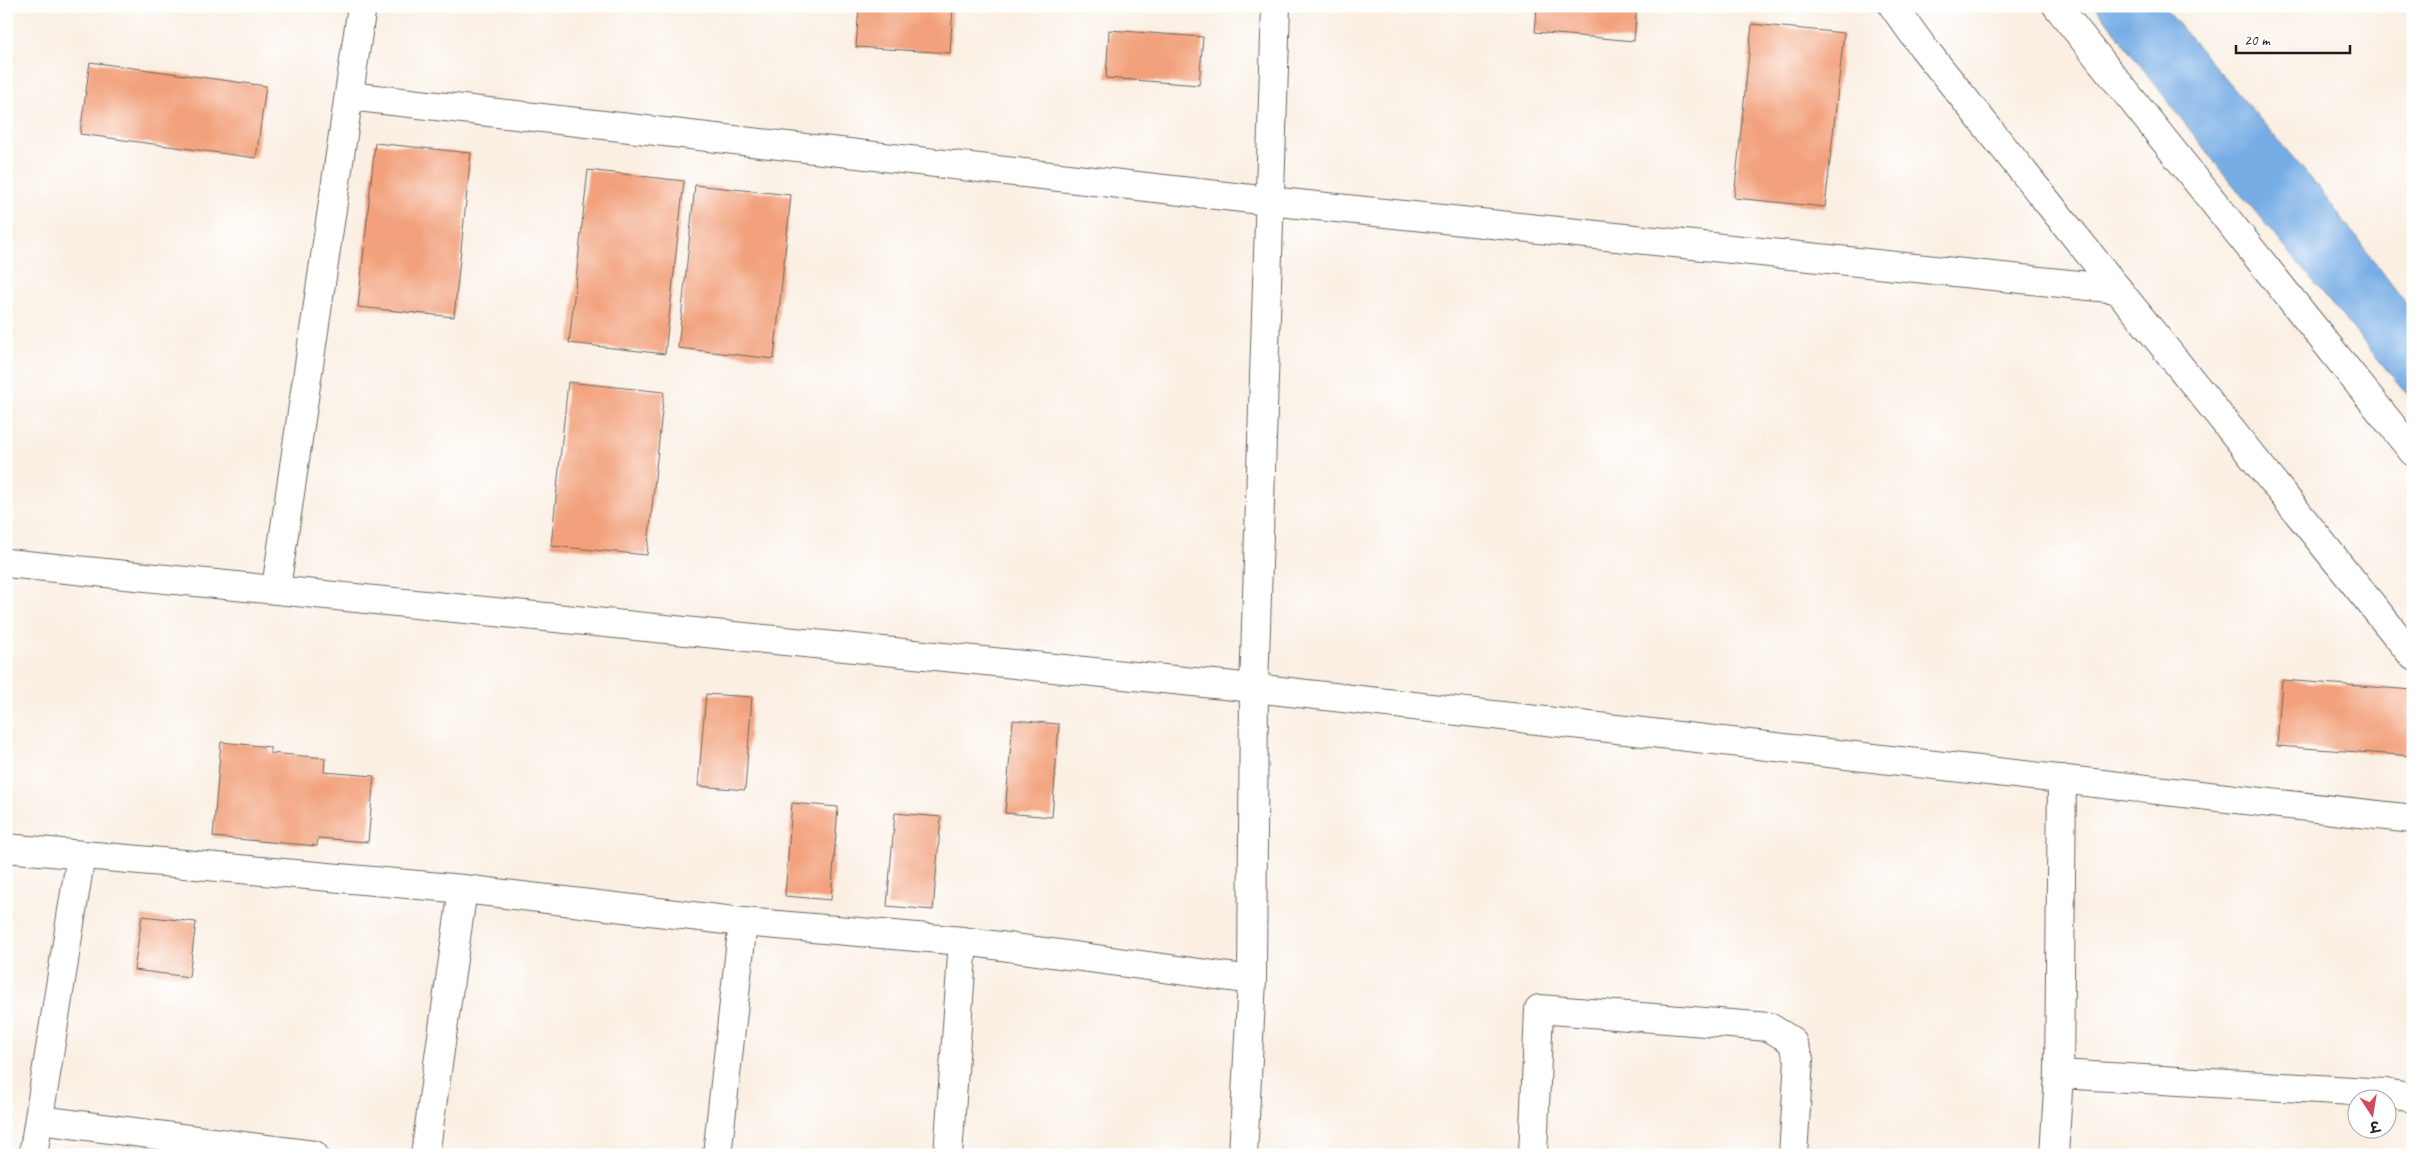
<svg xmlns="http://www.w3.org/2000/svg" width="2419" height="1161" viewBox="0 0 2419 1161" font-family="Caveat,'Playpen Sans Deva',sans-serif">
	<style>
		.water { fill: #77ade5; stroke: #4a6480 }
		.building { fill: #f2a17c }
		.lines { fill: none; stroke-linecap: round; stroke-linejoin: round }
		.minor-casing { stroke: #6a6661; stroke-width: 30 }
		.minor { stroke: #fff; stroke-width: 28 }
	</style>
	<rect width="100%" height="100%" fill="#fff"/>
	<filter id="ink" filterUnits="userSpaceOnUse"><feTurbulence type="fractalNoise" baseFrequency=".02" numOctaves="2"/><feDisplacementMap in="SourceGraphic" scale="10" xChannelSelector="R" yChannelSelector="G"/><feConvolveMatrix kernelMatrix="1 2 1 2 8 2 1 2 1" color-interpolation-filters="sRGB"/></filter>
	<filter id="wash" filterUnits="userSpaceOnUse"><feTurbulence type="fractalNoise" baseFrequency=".0096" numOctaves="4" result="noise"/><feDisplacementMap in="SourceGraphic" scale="20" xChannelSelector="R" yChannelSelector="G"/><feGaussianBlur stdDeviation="1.12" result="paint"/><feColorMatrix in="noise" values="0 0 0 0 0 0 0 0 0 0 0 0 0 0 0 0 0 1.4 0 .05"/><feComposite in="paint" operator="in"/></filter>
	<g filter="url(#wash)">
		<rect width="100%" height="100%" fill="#faefe2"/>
		<polygon class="water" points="2095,6 2163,6 2319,188 2413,313 2413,401 2220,169"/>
		<g id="blocks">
			<g class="building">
				<polygon points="859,6 953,6 950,53 856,47"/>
				<polygon points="1537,6 1637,6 1634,41 1535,32"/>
				<polygon points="1752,24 1844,33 1825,207 1734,198"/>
				<polygon points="1109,30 1203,37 1199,85 1106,78"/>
				<polygon points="90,62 266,86 256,158 80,134"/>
				<polygon points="375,143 471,153 454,317 358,307"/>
				<polygon points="588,170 684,181 665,354 569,343"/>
				<polygon points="695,185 791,195 774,359 678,348"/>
				<polygon points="6,285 10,286 7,305 6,305"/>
				<polygon points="568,382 664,392 647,555 551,546"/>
				<polygon points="2282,680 2413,690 2413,756 2277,746"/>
				<polygon points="706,694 752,697 745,790 698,786"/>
				<polygon points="1013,720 1059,724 1052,817 1005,813"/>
				<polygon points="221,742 270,747 270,753 325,758 324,772 374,776 368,842 318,838 317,846 213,837"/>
				<polygon points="792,803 838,807 831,900 785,896"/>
				<polygon points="895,813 941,817 933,910 887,906"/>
				<polygon points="142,916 196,922 189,977 134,970"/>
			</g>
		</g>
	</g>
	<g filter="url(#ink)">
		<use href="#blocks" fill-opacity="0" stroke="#6a6661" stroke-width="1"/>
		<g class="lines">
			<defs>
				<g id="minor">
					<polyline points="1893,6 1922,46 2413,656"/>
					<polyline points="2057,6 2413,452"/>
					<polyline points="349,96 1269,201 2118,289"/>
					<polyline points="6,563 1254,688 2413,819"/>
					<polyline points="276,588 362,6"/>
					<polyline points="6,848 463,889 743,922 963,941 1252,980"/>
					<polyline points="2059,1074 2386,1093 2413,1098"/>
					<polyline points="40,1120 314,1155"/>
					<polyline points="33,1155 81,855"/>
					<polyline points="425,1155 463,889"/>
					<polyline points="717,1155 743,922"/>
					<polyline points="948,1155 963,941"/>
					<polyline points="1243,1155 1252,980 1254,688 1276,6"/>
					<polyline points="1533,1155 1539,1009 1769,1027 1792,1041 1799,1059 1793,1155"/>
					<polyline points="2054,1155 2059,1074 2062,779"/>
				</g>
			</defs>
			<use href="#minor" class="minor-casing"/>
			<use href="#minor" class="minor"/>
		</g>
	</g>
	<rect width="2419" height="1161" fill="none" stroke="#fff" stroke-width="25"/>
	<g transform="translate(2372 1114) rotate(168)"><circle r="24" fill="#ffffff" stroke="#a4a4a4"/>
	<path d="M0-4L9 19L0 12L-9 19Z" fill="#d1495b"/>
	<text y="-8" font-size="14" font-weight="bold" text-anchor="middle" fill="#1c1c1c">उ</text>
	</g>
	<path d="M2236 45v8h114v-8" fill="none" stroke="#1c1c1c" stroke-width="2.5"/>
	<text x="2244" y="45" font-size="15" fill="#1c1c1c" stroke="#ffffff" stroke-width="4" paint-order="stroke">20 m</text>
</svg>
